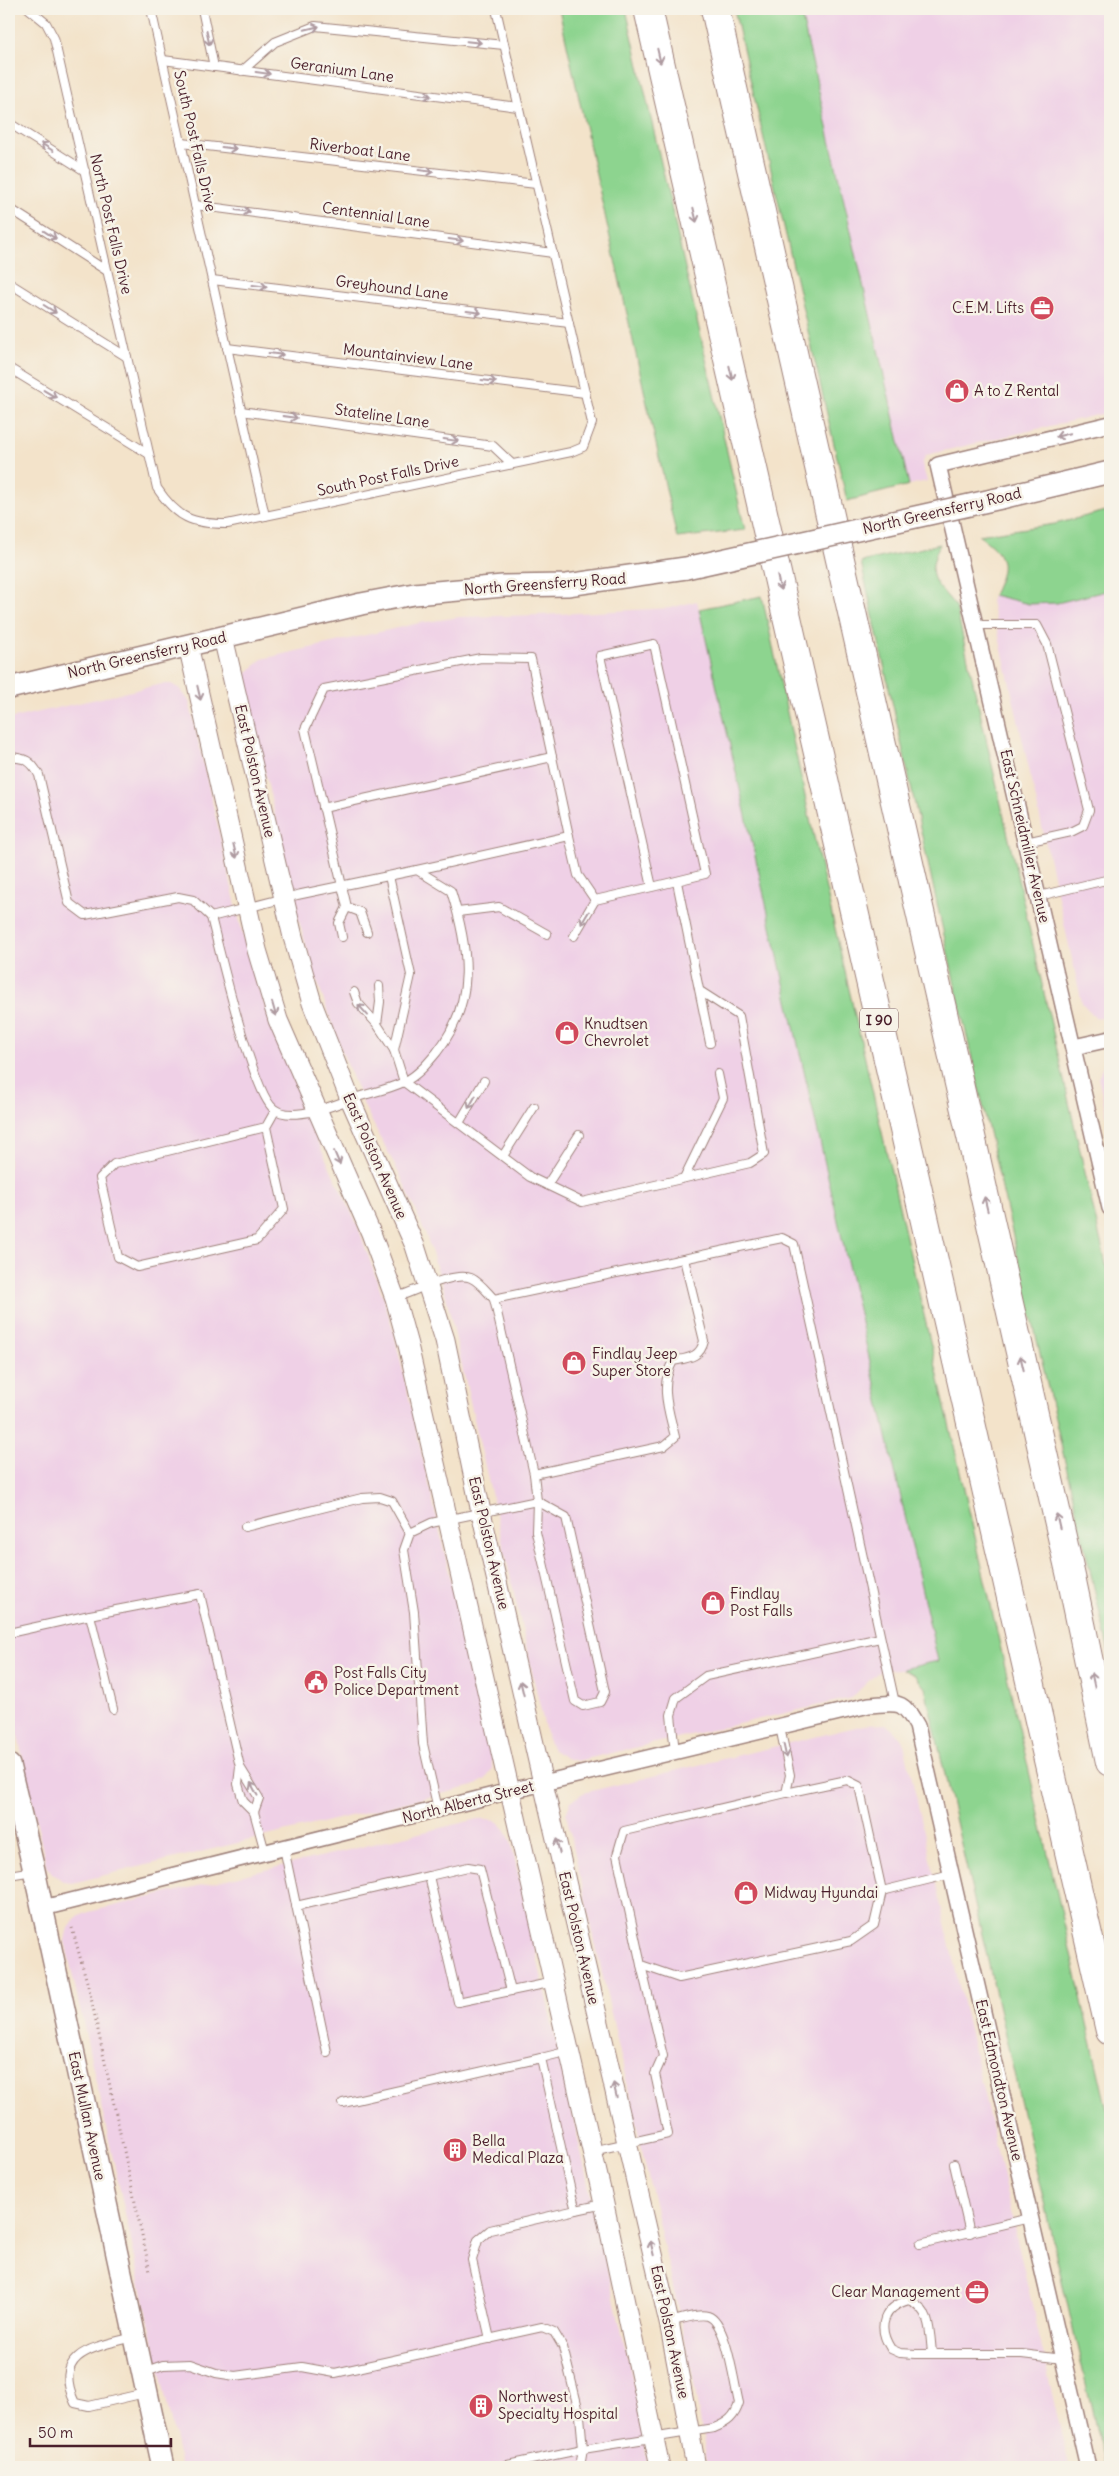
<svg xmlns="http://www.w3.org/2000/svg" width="1119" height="2476" viewBox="0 0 1119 2476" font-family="Delius,sans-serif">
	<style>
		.built { fill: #efd0e6 }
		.green { fill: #8dd48f; stroke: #6c7a5d }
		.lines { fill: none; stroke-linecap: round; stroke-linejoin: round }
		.service-casing { stroke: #9e817a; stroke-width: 10 }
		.minor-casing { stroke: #9e817a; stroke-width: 18 }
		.tertiary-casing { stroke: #9e817a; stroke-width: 21 }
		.secondary-casing { stroke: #9e817a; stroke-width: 24 }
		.motorway-casing { stroke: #9e817a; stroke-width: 30 }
		.path { stroke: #9e817a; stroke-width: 3; stroke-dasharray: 1 4; stroke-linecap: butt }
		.service { stroke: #fff; stroke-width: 8 }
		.minor { stroke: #fff; stroke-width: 15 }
		.tertiary { stroke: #fff; stroke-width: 19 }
		.secondary { stroke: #fff; stroke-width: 21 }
		.motorway { stroke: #fff; stroke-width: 28 }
		.secondary-bridge-casing { stroke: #9e817a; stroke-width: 24; stroke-linecap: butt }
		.secondary-bridge { stroke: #fff; stroke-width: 21 }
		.oneway { stroke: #ae9aa0 }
		.labels { text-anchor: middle; stroke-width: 5; stroke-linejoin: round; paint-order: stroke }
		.shield { fill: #f7f3e8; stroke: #7e5f64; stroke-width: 1 }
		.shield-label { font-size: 14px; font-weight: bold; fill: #4a1f2b }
		.street-label { font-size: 15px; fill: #4a1f2b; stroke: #f7f3e8 }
		.poi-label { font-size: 15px; fill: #4a1f2b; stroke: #f7f3e8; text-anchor: start }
	</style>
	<rect width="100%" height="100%" fill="#f7f3e8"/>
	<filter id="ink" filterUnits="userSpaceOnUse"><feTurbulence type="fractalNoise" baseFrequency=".02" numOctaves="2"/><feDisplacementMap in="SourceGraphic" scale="10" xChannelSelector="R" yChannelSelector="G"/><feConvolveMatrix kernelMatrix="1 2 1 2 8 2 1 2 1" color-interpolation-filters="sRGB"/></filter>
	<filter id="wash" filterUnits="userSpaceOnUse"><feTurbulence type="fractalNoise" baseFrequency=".0096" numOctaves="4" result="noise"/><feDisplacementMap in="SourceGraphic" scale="20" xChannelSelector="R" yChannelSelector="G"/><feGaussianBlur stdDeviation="1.12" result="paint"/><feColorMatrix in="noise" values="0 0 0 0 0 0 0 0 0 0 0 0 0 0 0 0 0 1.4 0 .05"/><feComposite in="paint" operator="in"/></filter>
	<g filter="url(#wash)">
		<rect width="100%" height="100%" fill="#f3e3ca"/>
		<g class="built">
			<polygon points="800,9 1110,9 1110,412 926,455 922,464 927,481 909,485"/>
			<polygon points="1110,590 1110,1018 1107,1019 1095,1017 1082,1003 991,601 993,595 1029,604 1057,603"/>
			<polygon points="697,601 938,1661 902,1669 883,1670 877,1673 851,1698 577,1761 566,1758 553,1750 547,1737 446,1296 426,1235 401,1177 365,1108 341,1049 315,975 298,918 246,688 246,674 262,659 419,623 460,617 541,615 670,608"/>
			<polygon points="162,684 171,684 179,688 189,701 243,936 256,982 313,1132 357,1224 383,1297 394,1333 492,1759 492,1769 486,1779 474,1786 72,1883 64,1882 52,1873 46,1865 9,1695 9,719"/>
			<polygon points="1110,1057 1110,1130 1098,1077 1106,1060"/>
			<polygon points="886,1724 900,1736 904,1744 1069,2467 708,2467 692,2371 566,1814 571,1801 583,1793 864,1725"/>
			<polygon points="478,1819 488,1819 498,1822 506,1830 511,1842 639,2409 648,2467 181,2467 65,1941 67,1931 77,1917 89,1912"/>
		</g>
		<g class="green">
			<polygon points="559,9 626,9 745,530 677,538"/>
			<polygon points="734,9 800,9 909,485 847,501"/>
			<path d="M1110,510V590L1057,603L1029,604L993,595C1008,564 1006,555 978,535L1055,524Z"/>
			<path d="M940,544C924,580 935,580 956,607L1110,1282V1657L956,989L861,562Z"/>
			<polygon points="762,596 811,824 1110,2123 1110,2467 1105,2467 925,1688 915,1675 902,1669 938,1661 699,609"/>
		</g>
	</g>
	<g filter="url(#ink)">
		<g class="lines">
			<defs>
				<g id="service">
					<path d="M29,9L46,23L54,38L157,488C177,518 192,524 227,524L571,452L583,447L592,423L496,9"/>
					<polyline points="151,9 265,516"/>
					<polyline points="202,9 214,67"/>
					<polyline points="163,60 518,107"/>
					<polyline points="242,71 275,42 315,26 504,45"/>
					<polyline points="9,123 85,171"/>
					<polyline points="181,143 536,184"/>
					<polyline points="195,205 553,253"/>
					<polyline points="9,208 107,271"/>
					<polyline points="212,280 569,323"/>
					<polyline points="9,283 127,357"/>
					<polyline points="227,348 585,393"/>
					<polyline points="9,368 149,454"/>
					<polyline points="241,411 493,446 512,464"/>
					<polyline points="977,625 1037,625 1047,644 1089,810 1083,826 1071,832 1026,842"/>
					<path d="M9,757C25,758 31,760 39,775L69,903L85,915L178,897L193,900L211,917"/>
					<polyline points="323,808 552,757"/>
					<polyline points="569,836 578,875 595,900 652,887 600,656 654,644 705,874 652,887"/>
					<path d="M417,870L451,891C469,948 477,1001 437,1052C427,1064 418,1075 404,1082C385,1091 363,1094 343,1102C327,1108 290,1121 274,1109C253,1094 219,949 211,917L297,895Z"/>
					<polyline points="389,876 411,975 394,1050 404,1082 530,1177 582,1202 750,1163 764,1154 739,1016 700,991"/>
					<polyline points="677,882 710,1043"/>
					<polyline points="1039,896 1110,879 1110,882"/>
					<polyline points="347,907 360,912 367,932"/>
					<polyline points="458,912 499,907 547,934"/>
					<polyline points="574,936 595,900"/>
					<polyline points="342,937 339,923 347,907 305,729 324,689 481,658 531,659 569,836 417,870"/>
					<polyline points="354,992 358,1003 377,1024 394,1050"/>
					<polyline points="377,1024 380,1002 379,986"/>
					<polyline points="459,1123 484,1081"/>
					<polyline points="266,1127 284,1209 257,1240 137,1267 118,1257 100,1178 114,1164 266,1127 275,1111"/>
					<polyline points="503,1156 534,1107"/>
					<polyline points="684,1178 723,1098 718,1074"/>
					<polyline points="547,1185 579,1135"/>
					<path d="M395,1298C412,1292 455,1271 471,1278C480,1282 487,1292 494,1299L534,1474L537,1501L431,1523L410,1533L404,1550L414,1612L423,1744L438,1809"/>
					<polyline points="494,1299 782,1238 794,1244 895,1703"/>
					<path d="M534,1474L664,1446L675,1437C669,1411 659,1386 673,1361C688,1358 700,1358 704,1341L684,1259"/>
					<polygon points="537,1501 566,1517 605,1692 600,1702 583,1706 575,1701 536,1532"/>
					<polyline points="245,1527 362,1498 380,1497 392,1501 410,1533"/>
					<polyline points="90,1615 113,1709"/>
					<polyline points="9,1633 90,1615 200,1594 240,1767 238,1784 243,1801 254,1812 265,1852"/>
					<polyline points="780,1727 790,1775 786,1793 624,1831 617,1855 641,1965 679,1978 851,1941 874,1925 882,1891 951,1874"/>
					<polyline points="675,1752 671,1715 676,1698 706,1676 880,1638"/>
					<polyline points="240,1767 259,1798 254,1812"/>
					<polyline points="786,1793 847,1780 859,1786 882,1891"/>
					<polyline points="284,1848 327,2052"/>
					<polyline points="9,1875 33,1871"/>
					<polyline points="429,1876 468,1867 480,1869 511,1991"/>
					<polyline points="296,1906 429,1876 458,2002 554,1982"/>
					<polyline points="569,2051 541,2058 572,2196 576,2210 604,2204"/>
					<polyline points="343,2103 541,2058"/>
					<polyline points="592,2151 668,2134 655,2074 663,2056 641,1965"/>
					<polyline points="954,2164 970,2233"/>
					<polyline points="920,2244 1030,2218"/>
					<path d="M134,2337C95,2347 51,2352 75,2403L89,2406L145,2393"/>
					<polyline points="490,2339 472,2260 478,2240 490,2230 576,2210"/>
					<path d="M932,2354C930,2333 931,2309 909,2300C884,2307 876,2326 891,2349L900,2353L916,2354H1022L1063,2359"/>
					<polyline points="143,2372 163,2365 190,2364 216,2373 235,2376 302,2367 335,2373 542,2327 554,2332 563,2347 580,2416 583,2449 580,2467"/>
					<path d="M498,2467L583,2449L714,2428C727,2423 735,2417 739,2403C734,2384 727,2322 708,2316C697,2313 680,2320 669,2322"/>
				</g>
				<g id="minor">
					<polyline points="1110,424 938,465 1110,1208"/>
					<polyline points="1074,1047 1110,1039"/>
					<path d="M43,1908L510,1791L869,1705C899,1703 902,1699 917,1726L1088,2467"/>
				</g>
				<g id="tertiary">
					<polyline points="223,637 293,937 312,1003 350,1099 415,1246 445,1340 481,1512 543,1783 670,2327 696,2467"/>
					<polyline points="188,645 257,950 278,1020 371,1233 395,1298 408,1345 601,2190 660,2467"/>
				</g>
				<g id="secondary">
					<polyline points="1001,498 1110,472"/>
					<polyline points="9,688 361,604 414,594 503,586 567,585 686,568"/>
					<polyline points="9,1765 34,1870 163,2467"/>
				</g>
				<g id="motorway">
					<polyline points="648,9 1110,2031"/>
					<polyline points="715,9 1072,1581 1110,1762"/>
				</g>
			</defs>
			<use href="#service" class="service-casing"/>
			<use href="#minor" class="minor-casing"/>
			<use href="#tertiary" class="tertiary-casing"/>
			<use href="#secondary" class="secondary-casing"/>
			<use href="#motorway" class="motorway-casing"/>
			<polyline class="path" points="72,1928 90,1993 150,2272"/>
			<use href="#service" class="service"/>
			<use href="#minor" class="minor"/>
			<use href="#tertiary" class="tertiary"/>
			<use href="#secondary" class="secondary"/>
			<use href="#motorway" class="motorway"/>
			<defs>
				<polyline id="secondary-bridge" points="686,568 1001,498"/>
			</defs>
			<use href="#secondary-bridge" class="secondary-bridge-casing"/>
			<use href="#secondary-bridge" class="secondary-bridge"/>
		</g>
		<defs><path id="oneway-shaft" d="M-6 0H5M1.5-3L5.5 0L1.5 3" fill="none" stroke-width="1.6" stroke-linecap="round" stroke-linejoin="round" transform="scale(1.25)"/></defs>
		<g class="oneway">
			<use href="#oneway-shaft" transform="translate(312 28) rotate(-13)"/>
			<use href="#oneway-shaft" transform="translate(208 38) rotate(78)"/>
			<use href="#oneway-shaft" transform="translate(474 42) rotate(6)"/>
			<use href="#oneway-shaft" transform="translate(659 56) rotate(77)"/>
			<use href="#oneway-shaft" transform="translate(263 73) rotate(8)"/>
			<use href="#oneway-shaft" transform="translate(424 95) rotate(8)"/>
			<use href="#oneway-shaft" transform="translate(47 147) rotate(-148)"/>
			<use href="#oneway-shaft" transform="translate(229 148) rotate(7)"/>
			<use href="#oneway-shaft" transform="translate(426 171) rotate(7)"/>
			<use href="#oneway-shaft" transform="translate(243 211) rotate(8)"/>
			<use href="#oneway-shaft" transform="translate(695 215) rotate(77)"/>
			<use href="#oneway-shaft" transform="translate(50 235) rotate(33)"/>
			<use href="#oneway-shaft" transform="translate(456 240) rotate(8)"/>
			<use href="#oneway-shaft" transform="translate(260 286) rotate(7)"/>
			<use href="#oneway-shaft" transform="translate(50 309) rotate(32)"/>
			<use href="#oneway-shaft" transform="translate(474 312) rotate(7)"/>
			<use href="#oneway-shaft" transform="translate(276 354) rotate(7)"/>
			<use href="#oneway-shaft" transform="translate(731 373) rotate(77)"/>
			<use href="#oneway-shaft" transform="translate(489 381) rotate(7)"/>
			<use href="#oneway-shaft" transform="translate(50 394) rotate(31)"/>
			<use href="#oneway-shaft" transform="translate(290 417) rotate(8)"/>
			<use href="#oneway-shaft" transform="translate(1063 435) rotate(167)"/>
			<use href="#oneway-shaft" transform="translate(451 440) rotate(8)"/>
			<use href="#oneway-shaft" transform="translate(779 583) rotate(77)"/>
			<use href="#oneway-shaft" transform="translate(199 693) rotate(77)"/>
			<use href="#oneway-shaft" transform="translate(235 851) rotate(77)"/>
			<use href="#oneway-shaft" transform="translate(585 918) rotate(121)"/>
			<use href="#oneway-shaft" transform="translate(274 1009) rotate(74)"/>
			<use href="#oneway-shaft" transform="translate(363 1010) rotate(-132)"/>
			<use href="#oneway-shaft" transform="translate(472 1102) rotate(120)"/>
			<use href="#oneway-shaft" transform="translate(337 1158) rotate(67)"/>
			<use href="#oneway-shaft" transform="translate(986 1204) rotate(-103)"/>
			<use href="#oneway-shaft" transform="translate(1022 1363) rotate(-103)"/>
			<use href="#oneway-shaft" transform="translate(1058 1521) rotate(-103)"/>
			<use href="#oneway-shaft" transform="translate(1093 1680) rotate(-102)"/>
			<use href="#oneway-shaft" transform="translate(522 1688) rotate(-103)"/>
			<use href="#oneway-shaft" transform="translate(785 1751) rotate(78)"/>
			<use href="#oneway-shaft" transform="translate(254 1789) rotate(-118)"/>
			<use href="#oneway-shaft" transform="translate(558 1846) rotate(-103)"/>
			<use href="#oneway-shaft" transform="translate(615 2090) rotate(-103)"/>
			<use href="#oneway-shaft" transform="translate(652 2248) rotate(-103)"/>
		</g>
	</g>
	<defs>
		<symbol id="office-disc" viewBox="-11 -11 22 22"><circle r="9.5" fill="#d1495b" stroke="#f7f3e8"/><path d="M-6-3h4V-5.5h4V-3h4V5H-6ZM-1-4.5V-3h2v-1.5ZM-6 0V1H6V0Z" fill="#fff"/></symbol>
		<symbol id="shop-disc" viewBox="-11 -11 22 22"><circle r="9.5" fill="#d1495b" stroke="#f7f3e8"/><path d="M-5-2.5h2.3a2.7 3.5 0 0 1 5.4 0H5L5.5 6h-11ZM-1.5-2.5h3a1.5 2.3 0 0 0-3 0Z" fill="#fff"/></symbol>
		<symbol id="civic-disc" viewBox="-11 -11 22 22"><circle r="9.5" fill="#d1495b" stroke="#f7f3e8"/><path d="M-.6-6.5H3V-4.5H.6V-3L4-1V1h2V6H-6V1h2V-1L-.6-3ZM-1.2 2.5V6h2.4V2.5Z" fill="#fff"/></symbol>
		<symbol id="building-disc" viewBox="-11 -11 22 22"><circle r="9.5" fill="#d1495b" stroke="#f7f3e8"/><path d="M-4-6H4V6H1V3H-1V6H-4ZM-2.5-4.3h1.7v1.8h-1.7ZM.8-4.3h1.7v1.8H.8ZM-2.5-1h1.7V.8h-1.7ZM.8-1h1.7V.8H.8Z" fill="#fff"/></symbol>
	</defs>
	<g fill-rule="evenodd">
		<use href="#office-disc" x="1028" y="294" width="28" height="28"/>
		<use href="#shop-disc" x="943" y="377" width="28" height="28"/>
		<use href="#shop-disc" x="553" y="1019" width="28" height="28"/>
		<use href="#shop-disc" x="560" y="1349" width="28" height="28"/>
		<use href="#shop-disc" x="699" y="1589" width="28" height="28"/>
		<use href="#civic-disc" x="302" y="1668" width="28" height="28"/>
		<use href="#shop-disc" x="732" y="1879" width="28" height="28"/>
		<use href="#building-disc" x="441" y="2136" width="28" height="28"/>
		<use href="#office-disc" x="963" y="2278" width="28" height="28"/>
		<use href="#building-disc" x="467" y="2392" width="28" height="28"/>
	</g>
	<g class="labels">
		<rect class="shield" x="860" y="1008.5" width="38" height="23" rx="4"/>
		<g class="shield-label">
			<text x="879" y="1025">I 90</text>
		</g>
		<g class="street-label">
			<text transform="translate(342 70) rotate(8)" y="5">Geranium Lane</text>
			<text transform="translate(195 141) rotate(77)" y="5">South Post Falls Drive</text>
			<text transform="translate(360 150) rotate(7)" y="5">Riverboat Lane</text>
			<text transform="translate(376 215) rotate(8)" y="5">Centennial Lane</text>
			<text transform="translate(111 224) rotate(77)" y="5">North Post Falls Drive</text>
			<text transform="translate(392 288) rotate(7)" y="5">Greyhound Lane</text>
			<text transform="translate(408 357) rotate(7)" y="5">Mountainview Lane</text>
			<text transform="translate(382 416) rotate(8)" y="5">Stateline Lane</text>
			<text transform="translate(388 476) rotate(-12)" y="5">South Post Falls Drive</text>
			<text transform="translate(942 511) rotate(-13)" y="5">North Greensferry Road</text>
			<text transform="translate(545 584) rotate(-4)" y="5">North Greensferry Road</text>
			<text transform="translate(147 655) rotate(-13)" y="5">North Greensferry Road</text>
			<text transform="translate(255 771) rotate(77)" y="5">East Polston Avenue</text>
			<text transform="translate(1025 836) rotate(77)" y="5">East Schneidmiller Avenue</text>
			<text transform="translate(375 1156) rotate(66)" y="5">East Polston Avenue</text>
			<text transform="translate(489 1543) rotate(77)" y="5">East Polston Avenue</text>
			<text transform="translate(468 1802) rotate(-14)" y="5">North Alberta Street</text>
			<text transform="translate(579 1938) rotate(77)" y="5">East Polston Avenue</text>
			<text transform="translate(999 2080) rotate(77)" y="5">East Edmondton Avenue</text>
			<text transform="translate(87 2116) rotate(78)" y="5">East Mullan Avenue</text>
			<text transform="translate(670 2332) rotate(78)" y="5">East Polston Avenue</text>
		</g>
		<g class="poi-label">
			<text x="1024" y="313" text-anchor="end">C.E.M. Lifts</text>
			<text x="974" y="396">A to Z Rental</text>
			<text x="584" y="1029">Knudtsen<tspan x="584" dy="17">Chevrolet</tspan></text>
			<text x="592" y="1359">Findlay Jeep<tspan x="592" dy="17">Super Store</tspan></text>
			<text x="730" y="1599">Findlay<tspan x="730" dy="17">Post Falls</tspan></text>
			<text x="334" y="1678">Post Falls City<tspan x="334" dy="17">Police Department</tspan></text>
			<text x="764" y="1898">Midway Hyundai</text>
			<text x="472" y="2146">Bella<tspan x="472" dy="17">Medical Plaza</tspan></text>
			<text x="960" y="2297" text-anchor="end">Clear Management</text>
			<text x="498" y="2402">Northwest<tspan x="498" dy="17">Specialty Hospital</tspan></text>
		</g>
	</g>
	<rect width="1119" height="2476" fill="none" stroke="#f7f3e8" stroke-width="30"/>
	<path d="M30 2438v8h141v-8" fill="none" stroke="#4a1f2b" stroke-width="2.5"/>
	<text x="38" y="2438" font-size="15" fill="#4a1f2b" stroke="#f7f3e8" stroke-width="4" paint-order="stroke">50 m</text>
</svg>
